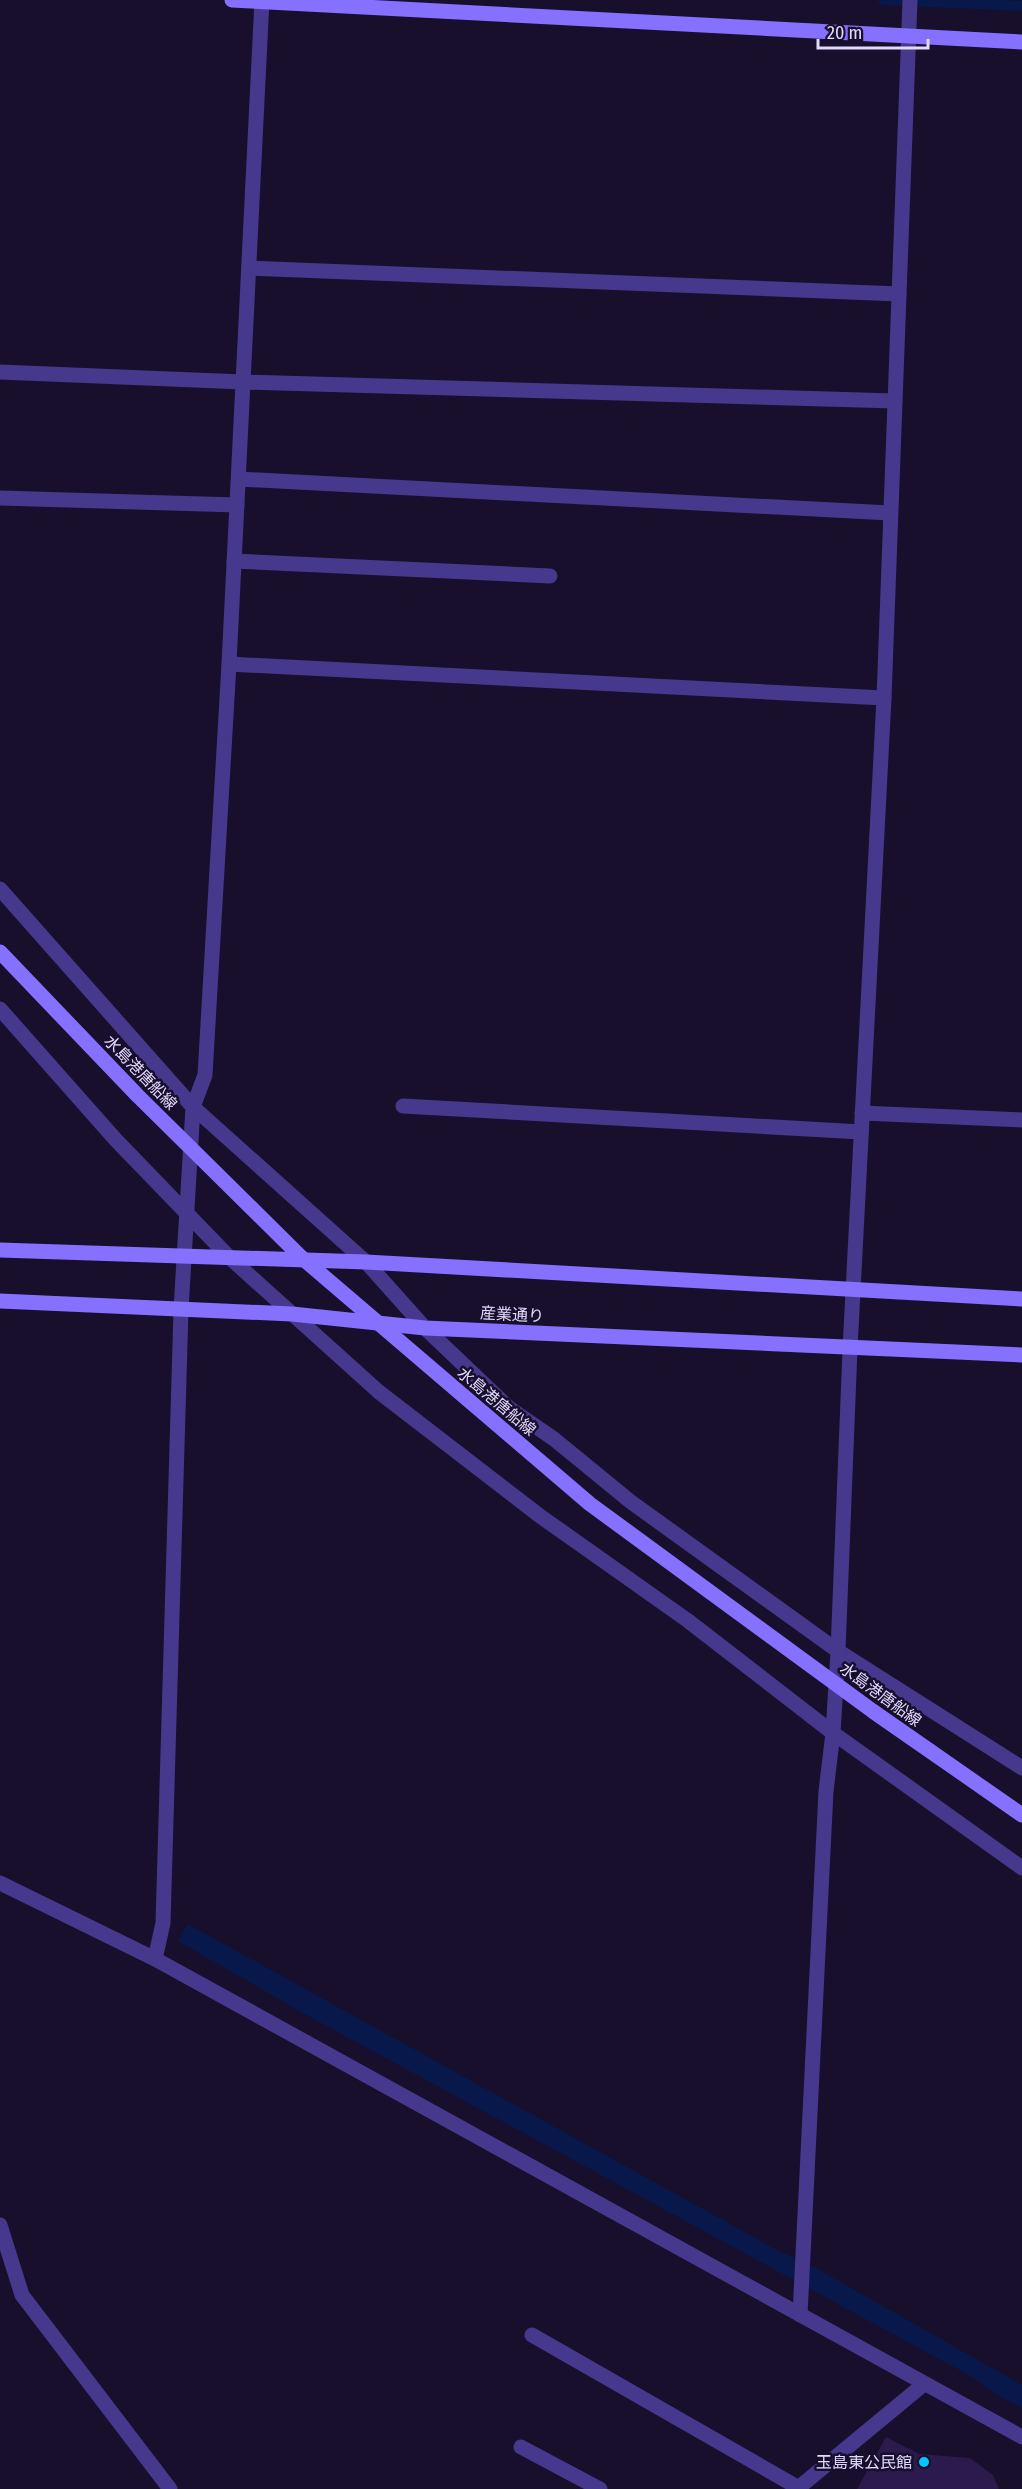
<svg xmlns="http://www.w3.org/2000/svg" width="1022" height="2489" viewBox="0 0 1022 2489" font-family="'Fira Sans Condensed','Noto Sans JP',sans-serif">
	<style>
		.water { fill: #08184b }
		.lines { fill: none; stroke-linecap: round; stroke-linejoin: round }
		.stream { stroke: #08184b; stroke-width: 10 }
		.building { fill: #2b1a4c }
		.street { stroke: #46388c; stroke-width: 15 }
		.secondary { stroke: #8570ff; stroke-width: 15 }
		.secondary-bridge { stroke: #8570ff; stroke-width: 15 }
		.poi-dot { fill: #05c6ff; stroke: #170f2b; stroke-width: 2 }
		.labels { text-anchor: middle; stroke-width: 5; stroke-linejoin: round; paint-order: stroke }
		.street-label { font-size: 16px; fill: #e2d9ff; stroke: #170f2b }
		.poi-label { font-size: 16px; fill: #e2d9ff; stroke: #170f2b; text-anchor: end }
	</style>
	<rect width="100%" height="100%" fill="#170f2b"/>
	<polygon class="water" points="188,1924 777,2250 818,2269 1022,2385 1022,2408 997,2395 972,2377 301,2012 178,1941"/>
	<g class="lines">
		<polyline class="stream" points="883,0 1022,6"/>
	</g>
	<polygon class="building" points="886,2437 919,2454 970,2458 993,2475 999,2489 857,2489"/>
	<g class="lines">
		<g class="street">
			<polyline points="249,268 899,294"/>
			<polyline points="0,372 243,382 895,401"/>
			<polyline points="239,479 890,513"/>
			<polyline points="0,498 237,505"/>
			<polyline points="234,561 550,576"/>
			<polyline points="229,664 884,698"/>
			<polyline points="0,889 193,1107 366,1262 425,1328 509,1408 554,1439 631,1502 838,1651 1022,1768"/>
			<polyline points="0,1009 115,1139 229,1257 379,1392 540,1516 687,1620 833,1733 1022,1868"/>
			<polyline points="403,1106 861,1132"/>
			<polyline points="862,1113 1022,1120"/>
			<polyline points="0,1883 155,1959 1022,2437"/>
			<polyline points="155,1959 163,1923 181,1310 193,1107 205,1075 229,664 262,0"/>
			<polyline points="0,2225 22,2295 170,2489"/>
			<polyline points="800,2315 826,1791 833,1733 838,1651 850,1349 884,698 910,0"/>
			<polyline points="532,2335 799,2488"/>
			<polyline points="521,2447 600,2489"/>
			<polyline points="797,2489 924,2384"/>
		</g>
		<g class="secondary">
			<polyline points="232,0 1022,42"/>
			<polyline points="0,1250 366,1262 1022,1299"/>
			<polyline points="0,1301 292,1314 425,1328 1022,1355"/>
			<polyline points="874,1712 1022,1815"/>
		</g>
		<polyline class="secondary-bridge" points="0,952 138,1096 301,1257 590,1504 874,1712"/>
	</g>
	<circle class="poi-dot" cx="924" cy="2462" r="6"/>
	<g class="labels">
		<g class="street-label">
			<text transform="translate(141 1072) rotate(46)" y="6">水島港唐船線</text>
			<text transform="translate(512 1314) rotate(3)" y="6">産業通り</text>
			<text transform="translate(497 1401) rotate(40)" y="6">水島港唐船線</text>
			<text transform="translate(881 1694) rotate(36)" y="6">水島港唐船線</text>
		</g>
		<g class="poi-label">
			<text x="912" y="2468">玉島東公民館</text>
		</g>
	</g>
	<path d="M818 39v9h110v-9" fill="none" stroke="#e2d9ff" stroke-width="3"/>
	<text x="827" y="39" font-size="18" fill="#e2d9ff" stroke="#170f2b" stroke-width="4.5" paint-order="stroke">20 m</text>
</svg>
